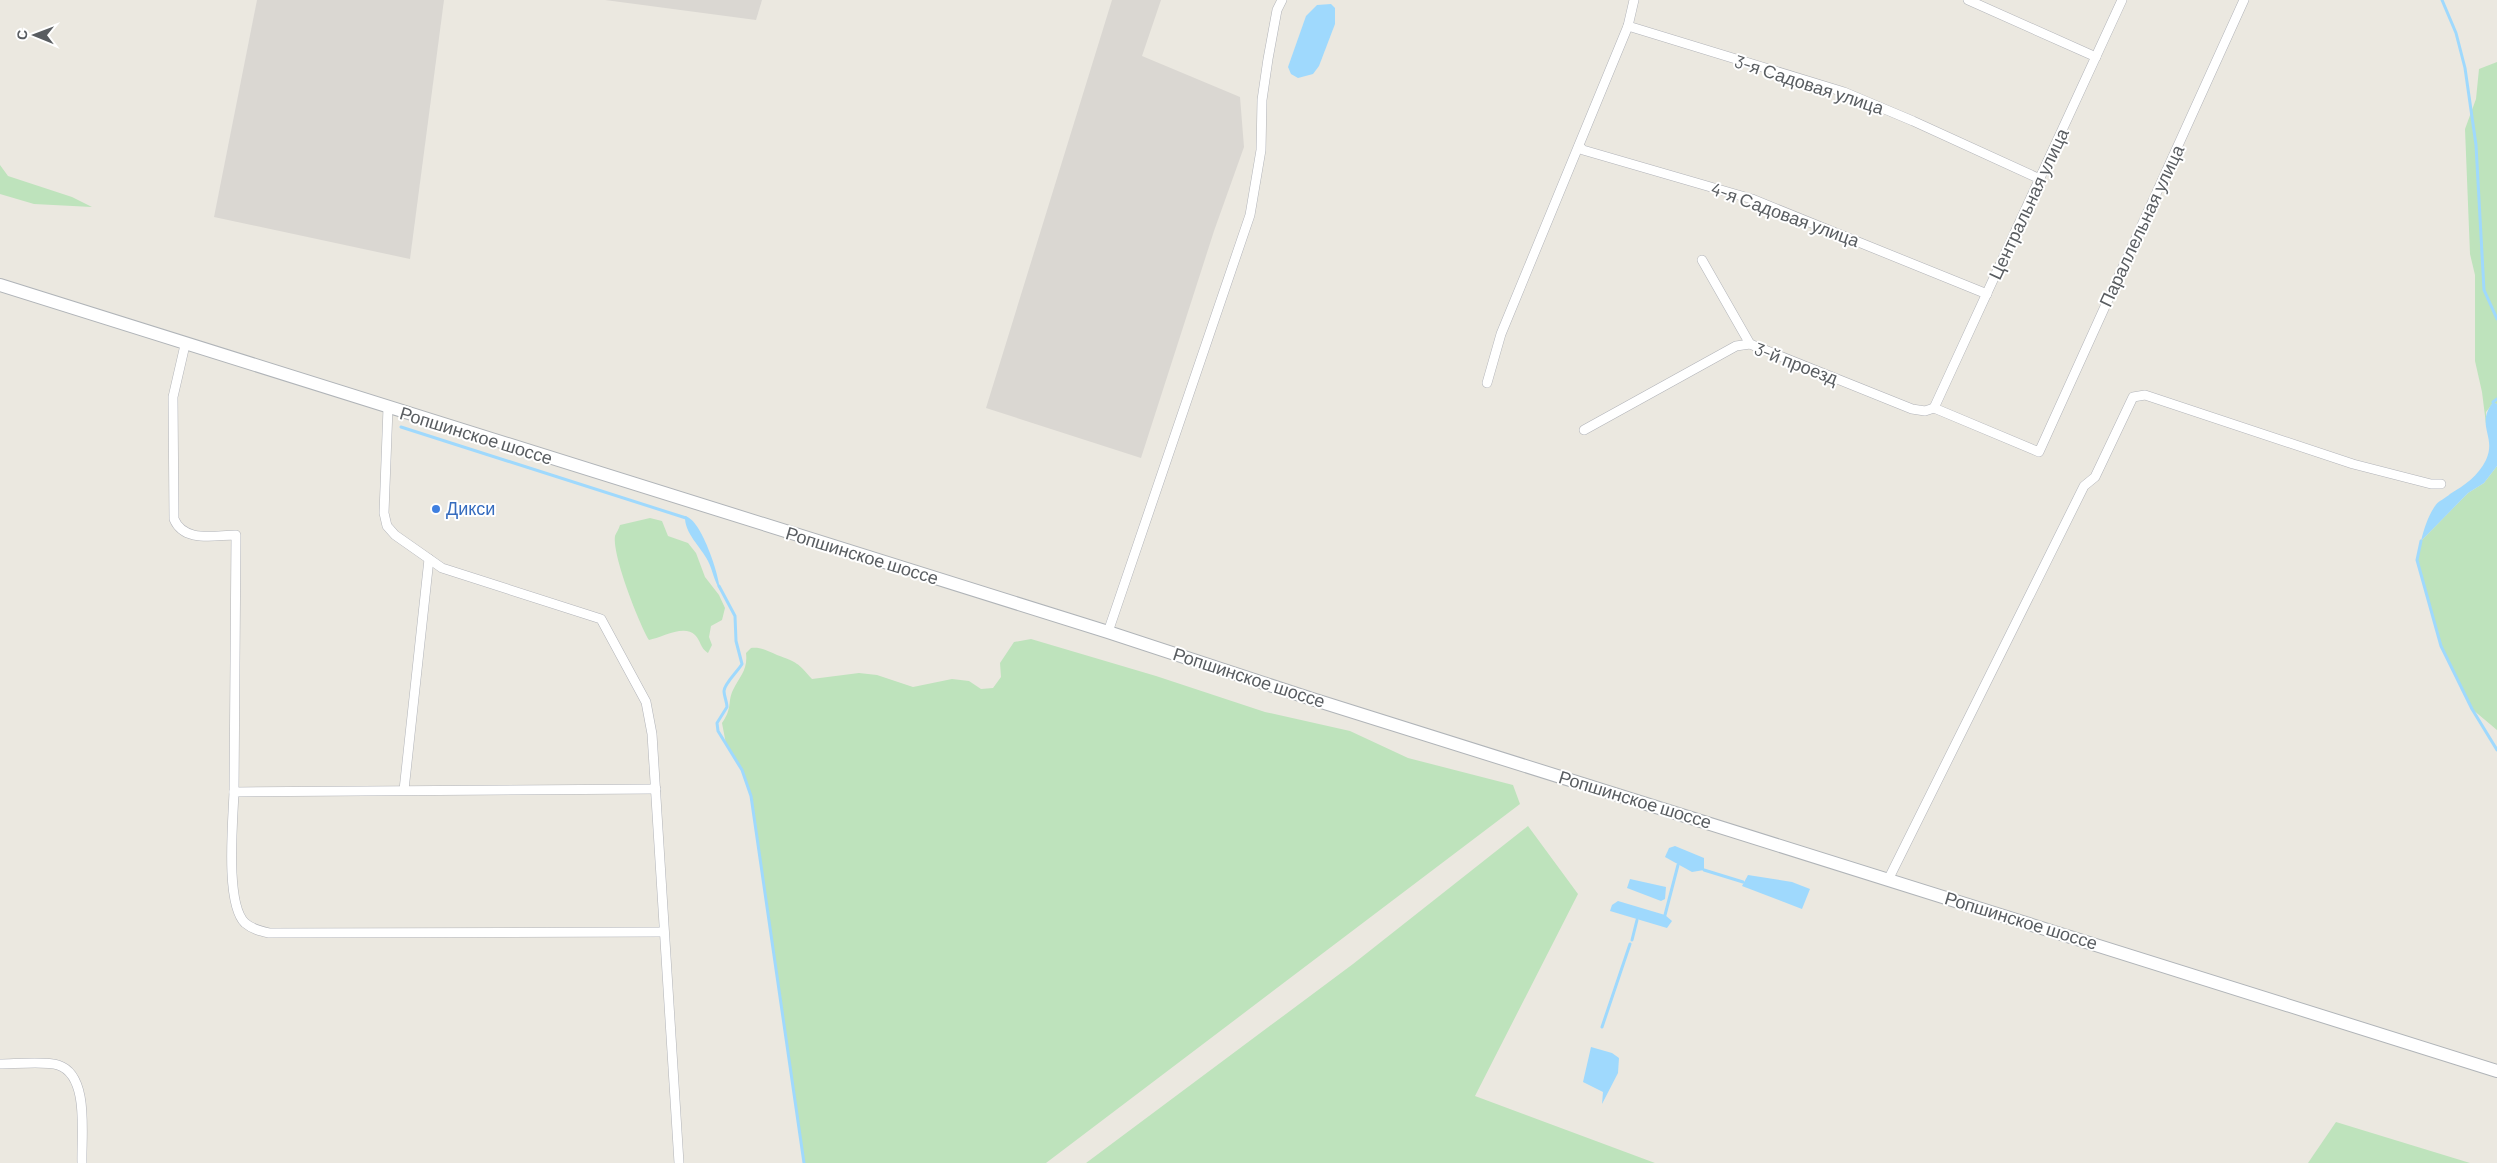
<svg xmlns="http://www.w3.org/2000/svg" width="2497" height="1163" viewBox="0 0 2497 1163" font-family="Barlow,sans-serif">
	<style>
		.industrial { fill: #dad7d2 }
		.green { fill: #bee3bc }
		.water { fill: #9fd9fd }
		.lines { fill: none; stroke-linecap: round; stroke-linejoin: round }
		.stream { stroke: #9fd9fd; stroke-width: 3 }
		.minor-casing { stroke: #b1b3b8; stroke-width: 10 }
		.secondary-casing { stroke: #b0b4b8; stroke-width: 14 }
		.minor { stroke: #fff; stroke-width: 9 }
		.secondary { stroke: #fff; stroke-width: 12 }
		.shop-dot { fill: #3f7fe0; stroke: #fff; stroke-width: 2 }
		.labels { text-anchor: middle; stroke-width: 4; stroke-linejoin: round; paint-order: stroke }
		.street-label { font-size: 18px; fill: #595d61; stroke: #fff }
		.shop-label { font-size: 18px; fill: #366cbe; stroke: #fff; text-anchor: start }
	</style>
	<rect width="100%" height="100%" fill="#ebe8e0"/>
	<g class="industrial">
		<polygon points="257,0 444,0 410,259 214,217"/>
		<polygon points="605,0 762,0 756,20"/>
		<polygon points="1112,0 1161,0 1142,56 1240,97 1244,147 1214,231 1141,458 986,408"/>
	</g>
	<g class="green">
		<polygon points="2497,62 2497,404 2493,403 2486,412 2486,424 2482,392 2475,361 2475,275 2470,254 2465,129 2476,99 2479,69"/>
		<polygon points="0,165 8,176 72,197 92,207 34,204 0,194"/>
		<polygon points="2497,466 2497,730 2472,709 2441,646 2417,560 2421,541 2468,493 2484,483"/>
		<path d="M650,518L662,521L668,536L688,543L696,553L705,577L719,595L725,608L722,620L711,626L709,637L712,645L708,653C700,648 701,641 695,635C684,624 661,638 649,640C639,623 612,555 615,536C616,533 619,529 620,525Z"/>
		<path d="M1031,639L1156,676L1265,712L1350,731L1408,758L1513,785L1520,804L1046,1163H804L751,796L742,770L726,744L722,723C733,707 727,703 733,690C740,676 748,670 746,653L751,648C762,647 767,651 777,655C797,662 798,663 812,679L859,673L877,675L913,687L952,679L969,681L981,689L993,688L1001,677L1000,663L1014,642Z"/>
		<polygon points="1528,826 1578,894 1475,1096 1655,1163 1086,1163 1353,964"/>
		<polygon points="2336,1122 2470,1163 2308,1163"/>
	</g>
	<g class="water">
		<polygon points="1331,4 1335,8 1335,24 1319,66 1313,74 1298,78 1291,74 1288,67 1306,16 1317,5"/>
		<path d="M2493,402L2497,404V466L2484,483L2468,493L2421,541C2424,529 2428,516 2435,506C2438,501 2446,498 2450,494C2465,485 2478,476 2486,460C2497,436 2475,426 2493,402Z"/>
		<path d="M685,516C701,519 719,574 720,590C714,581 713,571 708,561C701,547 684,533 685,516Z"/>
		<polygon points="1675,846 1704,858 1704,870 1692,872 1665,857 1669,848"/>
		<polygon points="1748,875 1792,882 1810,889 1802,909 1742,886"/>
		<polygon points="1630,879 1666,887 1665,899 1661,901 1627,888"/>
		<polygon points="1618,901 1665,915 1672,921 1667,928 1610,911 1612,905"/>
		<polygon points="1591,1047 1612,1053 1619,1058 1618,1073 1602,1104 1603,1092 1583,1082"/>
	</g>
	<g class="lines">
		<g class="stream">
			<polyline points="2442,0 2456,33 2465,68 2476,145 2484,290 2497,319"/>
			<polyline points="2493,402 2497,399"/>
			<polyline points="401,427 686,518"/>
			<polyline points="2421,541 2417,560 2441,646 2472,709 2497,750"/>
			<path d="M719,586L735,616L736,641L742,664C738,671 724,684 724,691C724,696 727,702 727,707L717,723L718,731L742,770L751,796L804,1163"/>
			<polyline points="1704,870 1743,882"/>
			<polyline points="1665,915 1678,865"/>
			<polyline points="1632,940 1637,920"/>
			<polyline points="1602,1027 1630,944"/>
		</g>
		<defs>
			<g id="minor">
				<polyline points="1968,0 2096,57"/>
				<polyline points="1628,26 1844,92 1913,121 2040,179"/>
				<polyline points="1579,146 1583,150 1752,199 1987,294"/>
				<polyline points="1702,260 1750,344"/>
				<path d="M185,345L173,397L174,519C184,543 214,535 236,535L234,792"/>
				<polyline points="1487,383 1501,334 1628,26 1634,0"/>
				<polyline points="388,408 384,513 387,526 395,535 442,568 601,619 646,702 652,734 679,1163"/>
				<polyline points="1934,408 2039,452 2244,0"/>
				<polyline points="1934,408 2122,0"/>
				<polyline points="1584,430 1736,346 1750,344 1912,409 1925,411 1934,408"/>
				<polyline points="1108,632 1250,215 1261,150 1262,100 1268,59 1277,10 1282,0"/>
				<path d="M656,789L234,792C233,821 225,904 245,923C252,929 260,931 269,933L664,932"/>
				<polyline points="404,790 429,559"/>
				<polyline points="1888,880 2084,486 2095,477 2133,397 2145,395 2353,464 2431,484 2441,484"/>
				<path d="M0,1064C14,1064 46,1061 58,1065C90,1075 81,1136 82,1163"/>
			</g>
			<polyline id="secondary" points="0,285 1108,632 1312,699 2497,1071"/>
		</defs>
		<use href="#minor" class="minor-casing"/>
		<use href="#secondary" class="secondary-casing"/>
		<use href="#minor" class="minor"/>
		<use href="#secondary" class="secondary"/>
	</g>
	<circle class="shop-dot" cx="436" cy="509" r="5"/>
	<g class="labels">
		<g class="street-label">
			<text transform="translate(1809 85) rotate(18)" y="6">3-я Садовая улица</text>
			<text transform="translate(2029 204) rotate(-65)" y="6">Центральная улица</text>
			<text transform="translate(1785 215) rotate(20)" y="6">4-я Садовая улица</text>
			<text transform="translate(2142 226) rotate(-65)" y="6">Параллельная улица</text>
			<text transform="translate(1796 364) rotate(21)" y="6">3-й проезд</text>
			<text transform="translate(476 436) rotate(17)" y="6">Ропшинское шоссе</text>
			<text transform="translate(862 556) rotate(17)" y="6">Ропшинское шоссе</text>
			<text transform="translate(1249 678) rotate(18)" y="6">Ропшинское шоссе</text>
			<text transform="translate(1635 800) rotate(17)" y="6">Ропшинское шоссе</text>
			<text transform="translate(2021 921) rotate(17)" y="6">Ропшинское шоссе</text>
		</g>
		<g class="shop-label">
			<text x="446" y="515">Дикси</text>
		</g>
	</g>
	<g transform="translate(35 35) rotate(271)" stroke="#ffffff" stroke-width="4" paint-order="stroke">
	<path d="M0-4L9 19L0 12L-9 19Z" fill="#595d61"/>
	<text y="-8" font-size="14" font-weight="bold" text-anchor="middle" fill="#595d61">С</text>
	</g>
</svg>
